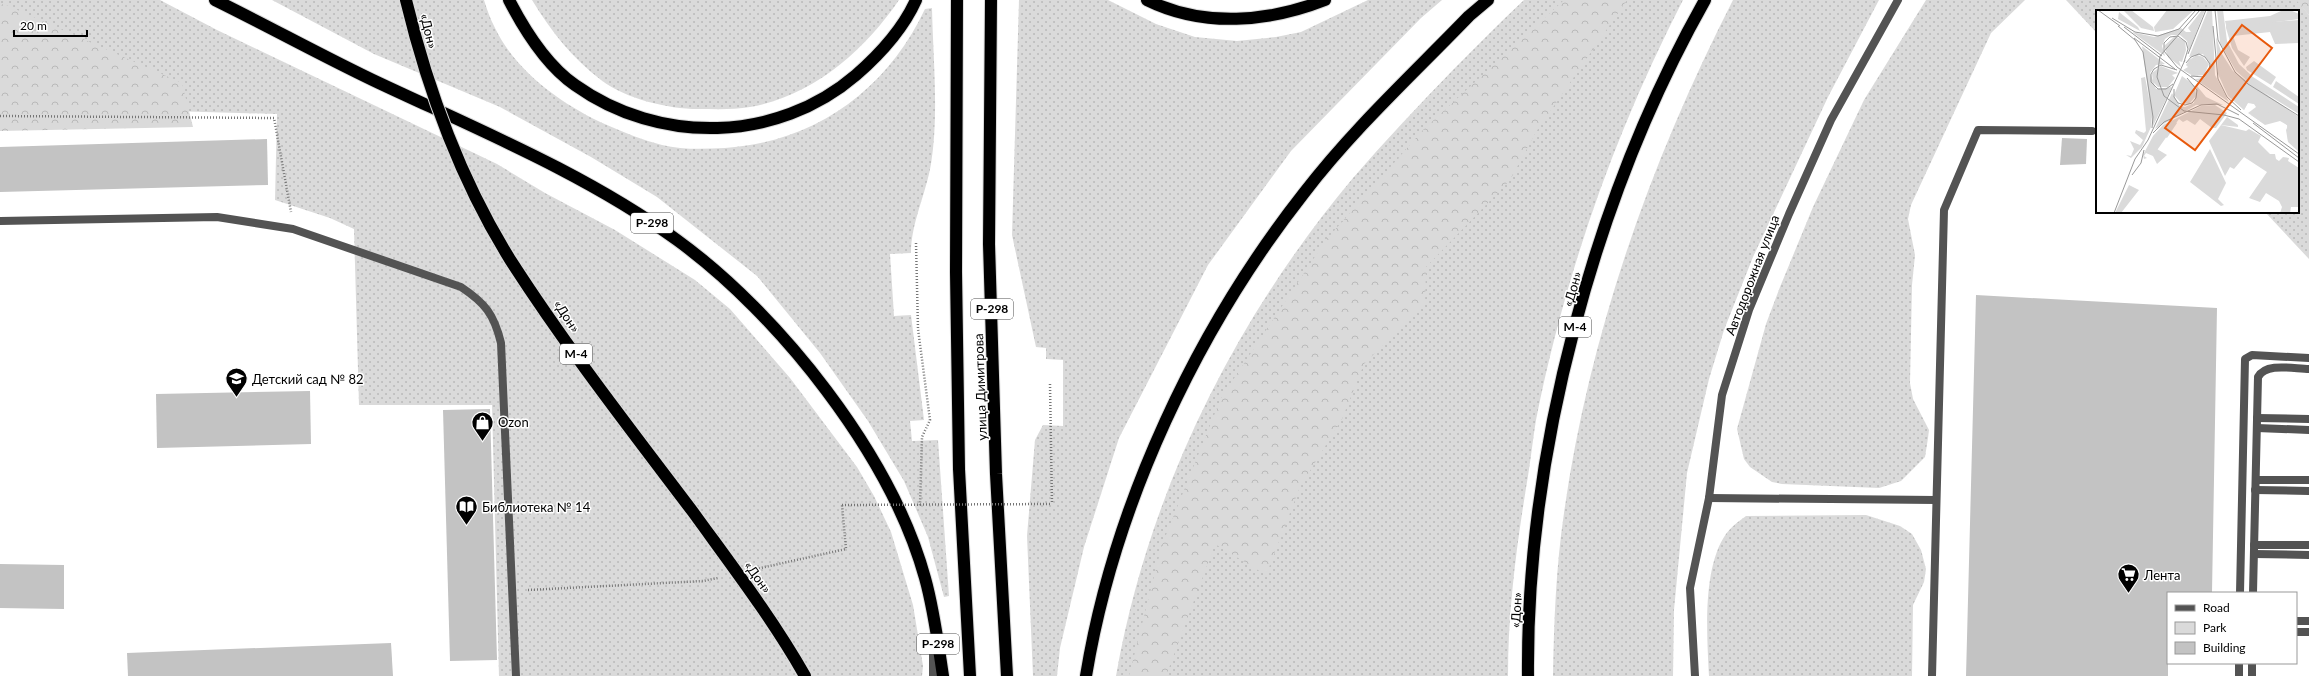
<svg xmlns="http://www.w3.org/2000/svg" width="2309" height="676" viewBox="0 0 2309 676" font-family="Lato,sans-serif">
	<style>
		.green { fill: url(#green-dots) }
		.forest { fill: url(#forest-crowns) }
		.building { fill: #c3c3c3 }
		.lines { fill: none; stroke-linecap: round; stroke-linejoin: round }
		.highway-casing { stroke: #dbdbdb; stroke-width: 14 }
		.path { stroke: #757575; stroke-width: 2.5; stroke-dasharray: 1 2; stroke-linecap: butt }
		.lane { stroke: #535353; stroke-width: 8 }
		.street { stroke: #535353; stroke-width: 8 }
		.highway { stroke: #000; stroke-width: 12 }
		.highway-bridge-casing { stroke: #dbdbdb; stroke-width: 14; stroke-linecap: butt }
		.path-bridge { stroke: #757575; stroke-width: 2.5; stroke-dasharray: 1 2; stroke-linecap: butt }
		.highway-bridge { stroke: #000; stroke-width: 12 }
		.labels { text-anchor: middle; stroke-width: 3; stroke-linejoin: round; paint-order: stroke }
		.shield { fill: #fff; stroke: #4c4c4c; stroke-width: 1 }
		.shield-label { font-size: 12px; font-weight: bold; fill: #000 }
		.street-label { font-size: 13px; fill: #000; stroke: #fff }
		.poi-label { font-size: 13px; fill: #000; stroke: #fff; text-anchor: start }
		.inset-road { fill: none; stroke: #999; stroke-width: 1 }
		.view { fill: #e8590c; fill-opacity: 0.15; stroke: #e8590c; stroke-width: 2 }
		.inset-edge { fill: none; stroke: #000; stroke-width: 2 }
	</style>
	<defs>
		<pattern id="green-dots" width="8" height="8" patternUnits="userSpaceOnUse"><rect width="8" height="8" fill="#dadada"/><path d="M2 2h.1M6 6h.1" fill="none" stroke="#b9b9b9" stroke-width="1.8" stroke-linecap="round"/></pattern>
		<pattern id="forest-crowns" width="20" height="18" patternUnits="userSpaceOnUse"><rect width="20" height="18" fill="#dadada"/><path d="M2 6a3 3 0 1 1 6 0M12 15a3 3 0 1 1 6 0" fill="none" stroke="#b9b9b9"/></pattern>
	</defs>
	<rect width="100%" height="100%" fill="#fff"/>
	<g class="green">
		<polygon points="0,0 160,0 217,30 497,164 545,193 615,230 695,280 730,309 790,378 857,467 874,496 891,532 913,605 923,666 922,676 499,676 492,405 359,405 354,229 330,218 275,200 277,114 0,106"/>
		<path d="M272,0H484C487,9 490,19 495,28C516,72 564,106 607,125C625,133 643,140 662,145C682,150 704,149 725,148C815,142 887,90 925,9L932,8C933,58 939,115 931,164C926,194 911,223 911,253L890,254L894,316L911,315L924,420L910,421L912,441L938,440L949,596L944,597L928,537L904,481L868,421L820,353L757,276L657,197L591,157L500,107L374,54Z"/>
		<path d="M532,0H899C864,51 813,96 750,107C733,110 715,109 698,109C668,109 626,99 601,80C572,58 551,31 532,0Z"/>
		<polygon points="1019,0 1108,0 1156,24 1195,37 1237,41 1276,37 1301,32 1368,0 1442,0 1421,18 1291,151 1208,265 1119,438 1084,547 1060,648 1057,676 1033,676 1027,536 1035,440 1043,425 1063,426 1063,360 1046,359 1046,348 1036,347 1012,235"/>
		<path d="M1524,0H1683C1615,132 1565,274 1536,420C1533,438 1531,457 1528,476C1517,542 1508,608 1508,676H1116C1148,493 1234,320 1353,178C1385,141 1418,106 1452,71C1476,47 1499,23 1524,0Z"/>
		<path d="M1733,0H1879L1828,97L1753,257L1724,330L1709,379L1687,473L1674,610L1673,676H1553C1554,621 1556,567 1564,513C1589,335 1651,160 1733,0Z"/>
		<polygon points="1926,0 2025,0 1991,33 1911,205 1908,219 1915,255 1912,285 1910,383 1913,399 1929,430 1928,438 1925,457 1901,481 1879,488 1782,484 1772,482 1750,467 1744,459 1737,429 1766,324 1780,287 1813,207 1864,100"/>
		<polygon points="2066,0 2297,0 2309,15 2309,259 2265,212 2298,212 2298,11 2097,11 2097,33"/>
		<path d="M1866,515L1900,526L1912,534L1921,550L1926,569L1924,582L1913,605L1912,676H1709C1707,636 1702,568 1726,534C1731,527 1739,521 1746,516Z"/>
	</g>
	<g class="forest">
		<polygon points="1564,0 1627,0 1536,132 1510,180 1426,267 1425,302 1364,364 1342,419 1300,487 1266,575 1215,544 1166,676 1129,676 1162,545 1221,398 1326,240 1423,130"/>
		<polygon points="2296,0 2309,0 2309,15"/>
		<polygon points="4,4 182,83 193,127 0,131 0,5"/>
	</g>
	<g class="building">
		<polygon points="2062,138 2087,139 2086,164 2060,165"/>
		<polygon points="267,139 268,185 0,192 0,147"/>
		<polygon points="1976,295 2217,308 2212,593 2168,593 2168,676 1966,676"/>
		<polygon points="310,391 311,444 157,448 156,394"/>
		<polygon points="490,409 497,660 450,661 443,410"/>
		<polygon points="0,564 64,565 64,609 0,608"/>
		<polygon points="391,643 393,676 128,676 127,653"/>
	</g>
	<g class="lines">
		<defs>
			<g id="highway">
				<path d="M215,0C270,27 324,57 379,83C479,130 588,175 677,240C779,314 891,455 925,578C934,610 938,643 943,676"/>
				<path d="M509,0C525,31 546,65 575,85C659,145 777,143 856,75C879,55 903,29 916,0"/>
				<polyline points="957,0 956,272 959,469 970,676"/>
				<polyline points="991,0 989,244 996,474 1007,676"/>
				<path d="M1147,0C1204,28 1269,22 1325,0"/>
				<path d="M1086,676C1114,505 1197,329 1304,193C1353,129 1413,74 1469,16L1488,0"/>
				<path d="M1528,676C1526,452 1595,195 1705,0"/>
			</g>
		</defs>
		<use href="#highway" class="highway-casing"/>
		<g class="path">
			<polyline points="0,116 274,118 291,212"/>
			<polyline points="916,243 918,329 930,420 922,437 920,506"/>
			<polyline points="1050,384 1052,504"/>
			<polyline points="756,569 846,549 842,505"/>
			<polyline points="528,590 703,581 718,578"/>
		</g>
		<g class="lane">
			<polyline points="2257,418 2309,419"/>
			<polyline points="2257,428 2309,430"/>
			<polyline points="2256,480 2309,480"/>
			<polyline points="2255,490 2309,491"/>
			<polyline points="1709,498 1936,500"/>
			<polyline points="2254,545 2309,545"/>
			<polyline points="2254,554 2309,555"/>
			<polyline points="2240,593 2245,359 2252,355 2309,358"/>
			<path d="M2253,593L2258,377C2266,362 2294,369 2309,369"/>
			<polyline points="2296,621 2309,621"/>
			<polyline points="2296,632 2309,632"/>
			<polyline points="1695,676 1690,588 1709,498 1722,395 1749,310 1789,214 1831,120 1898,0"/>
			<polyline points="1932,676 1944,210 1978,130 2092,131"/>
			<polyline points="2239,676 2239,663"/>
			<polyline points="2252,676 2252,663"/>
		</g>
		<g class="street">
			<path d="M0,221L217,217L293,229L461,287C485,303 494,314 501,343L516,676"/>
			<polyline points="933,638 933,676"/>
		</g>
		<use href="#highway" class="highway"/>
		<defs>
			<path id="highway-bridge" d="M406,0C428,91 461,181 511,261C567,348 631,430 693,512C732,566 772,618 805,676"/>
		</defs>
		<use href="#highway-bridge" class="highway-bridge-casing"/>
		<polyline class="path-bridge" points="842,505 1052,504"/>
		<use href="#highway-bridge" class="highway-bridge"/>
	</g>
	<defs>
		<symbol id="school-pin" viewBox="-11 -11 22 30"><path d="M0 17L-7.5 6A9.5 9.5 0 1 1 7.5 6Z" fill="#000" stroke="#fff"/><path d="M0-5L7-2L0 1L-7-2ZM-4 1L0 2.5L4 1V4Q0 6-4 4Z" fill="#fff"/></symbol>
		<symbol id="shop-pin" viewBox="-11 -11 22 30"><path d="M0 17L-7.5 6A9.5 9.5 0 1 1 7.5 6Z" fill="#000" stroke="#fff"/><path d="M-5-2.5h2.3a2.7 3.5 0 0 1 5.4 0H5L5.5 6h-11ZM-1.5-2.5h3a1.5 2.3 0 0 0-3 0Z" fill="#fff"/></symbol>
		<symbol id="library-pin" viewBox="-11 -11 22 30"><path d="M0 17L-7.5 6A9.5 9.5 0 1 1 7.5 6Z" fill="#000" stroke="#fff"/><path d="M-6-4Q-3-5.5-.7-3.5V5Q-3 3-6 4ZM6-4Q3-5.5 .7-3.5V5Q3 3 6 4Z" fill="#fff"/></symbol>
		<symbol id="supermarket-pin" viewBox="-11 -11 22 30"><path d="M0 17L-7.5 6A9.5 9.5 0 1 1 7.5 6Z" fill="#000" stroke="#fff"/><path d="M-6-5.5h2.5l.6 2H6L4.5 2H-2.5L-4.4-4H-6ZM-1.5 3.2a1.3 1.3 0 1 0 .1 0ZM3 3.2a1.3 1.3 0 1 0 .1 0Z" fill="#fff"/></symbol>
	</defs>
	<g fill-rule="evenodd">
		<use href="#school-pin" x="224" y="366" width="25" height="34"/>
		<use href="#shop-pin" x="470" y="410" width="25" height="34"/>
		<use href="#library-pin" x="454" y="494" width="25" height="34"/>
		<use href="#supermarket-pin" x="2116" y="562" width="25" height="34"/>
	</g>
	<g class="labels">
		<g class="shield">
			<rect x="631" y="213" width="42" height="20" rx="3"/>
			<rect x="971" y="299" width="42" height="20" rx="3"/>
			<rect x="1559" y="317" width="32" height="20" rx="3"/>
			<rect x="560" y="344" width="32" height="20" rx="3"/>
			<rect x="917" y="634" width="42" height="20" rx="3"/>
		</g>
		<g class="shield-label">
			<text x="652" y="227">Р-298</text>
			<text x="992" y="313">Р-298</text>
			<text x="1575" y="331">М-4</text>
			<text x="576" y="358">М-4</text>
			<text x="938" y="648">Р-298</text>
		</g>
		<g class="street-label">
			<text transform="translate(429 31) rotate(76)" y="5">«Дон»</text>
			<text transform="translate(1752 275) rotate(-69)" y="5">Автодорожная улица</text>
			<text transform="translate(1572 289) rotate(-74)" y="5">«Дон»</text>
			<text transform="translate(567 316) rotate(56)" y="5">«Дон»</text>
			<text transform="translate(980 387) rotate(-92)" y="5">улица Димитрова</text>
			<text transform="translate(758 577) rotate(54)" y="5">«Дон»</text>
			<text transform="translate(1516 610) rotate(-87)" y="5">«Дон»</text>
		</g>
		<g class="poi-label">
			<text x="252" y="384">Детский сад № 82</text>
			<text x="498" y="427">Ozon</text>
			<text x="482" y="512">Библиотека № 14</text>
			<text x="2144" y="580">Лента</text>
		</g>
	</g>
	<g transform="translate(2096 10)">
		<rect width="203" height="203" fill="#fff"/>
		<path d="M106,0H109L93,41L91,31L84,25H75L69,29L66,36L69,46L36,22L58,27L85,18L90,22H95L92,18ZM112,0H116L119,65L133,92L99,69L108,68L115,57L107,44L93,47ZM121,0H127L131,31L143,54L157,67L203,97V104L156,75L140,61L124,33ZM203,10V33L179,34L174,22L137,26L142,40L154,47L148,56L136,38L130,18V15ZM79,26L89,31L90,40L86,52L83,51L85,57L72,47L68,36ZM120,27L126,44L137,61L203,107V142L192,132L190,120L192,116L185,110L167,113L152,103L160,97L158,94L152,92L148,100L132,86L122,64ZM46,36L69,54L60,55L54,63L60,79L76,77L57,116ZM101,45L107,47L113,54L108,65L97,66L87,60L92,57L90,55L93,50ZM158,51L180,67L175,75L151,60L150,57ZM65,56L82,63L76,65L79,68L72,77H62L57,72L56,63ZM86,66L99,76L100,86L93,94L85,93L78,85ZM49,67L56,104L55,117L46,137L35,148L30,145L35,146L38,139L34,131L44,135L47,130L39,123L40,120L48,123L50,121L45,68ZM180,71L203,87V94L177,77ZM101,76L110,87L127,95H100L59,119L76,83L84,96L89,97L98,93ZM119,95L131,103L120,118H116L104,109L99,115L91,110L87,112L83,109L57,146L50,143L48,146L51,148L48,149L47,145L57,126L67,115L105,96ZM131,107L142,115V117L125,115ZM33,175L43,180L25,203H19Z" fill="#dadada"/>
		<path d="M27,0H35L57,17L58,21L45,18ZM71,0H98L77,19L59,22L58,17ZM194,0L203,4V9L147,16L130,15L129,11L174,6L185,1ZM23,2L42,17L44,21L22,9ZM108,26L110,38L101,40L100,36L105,27ZM121,41L137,81L134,82L139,91L128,77ZM104,49L107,61L101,66L94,56ZM148,87L157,88L162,90L158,94L152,93L148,100L142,93L143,89ZM162,95L163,102L161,105L183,101L194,108L200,117L203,114V137L199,130L192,131L191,115L184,111L169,115L155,105ZM79,112L81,113L71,128L66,125L70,118ZM125,115L150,121L153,119L165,126L162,132L174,144H179L180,149L183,151L187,147L193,148L192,151L203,158V197H195L194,203H184L186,197L183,191L170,183L164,192L153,188L171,162L148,147L138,159L134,157L129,166L113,131ZM61,139L71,145L61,154L56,144ZM114,139L130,173L122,189L128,195L125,196L94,172Z" fill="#dadada"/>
		<path class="inset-road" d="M2,0L24,16M104,0L64,46L61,67L68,86L88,101L128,105L143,109L203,152M119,0L122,30L139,62L152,74L203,106M16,8L39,22L62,26L83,19L100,0M22,16L39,30L47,42L57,107L56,118M117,16L122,69L131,87L145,100M28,17L66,46M38,28L79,59M92,44L110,0M88,52L92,39L90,32L82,26L74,27L68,33V41L81,57L203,144M90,53L95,47L103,44L109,47L114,54L113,60L108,67L95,66M77,74L70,79H62L55,72V64L58,59L65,55L81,60M78,79V87L82,93L89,95L96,93L100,88L101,80L91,68M157,113L203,148M57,123L68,112L105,95L121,94L143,105M36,165L45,153L48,140M18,203L39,149L52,130L89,50"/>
		<path class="view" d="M146,15L176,38L99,140L69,118Z"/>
		<rect width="203" height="203" class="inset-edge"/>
	</g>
	<rect x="2167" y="592" width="130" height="72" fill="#ffffff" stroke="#999999"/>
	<rect x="2175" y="605" width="20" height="6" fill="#535353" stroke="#999999"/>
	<text x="2203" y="612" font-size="12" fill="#000000">Road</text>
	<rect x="2175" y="622" width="20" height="12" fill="#dadada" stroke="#999999"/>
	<text x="2203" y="632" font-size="12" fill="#000000">Park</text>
	<rect x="2175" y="642" width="20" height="12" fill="#c3c3c3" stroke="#999999"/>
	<text x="2203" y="652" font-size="12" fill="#000000">Building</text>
	<path d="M14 30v6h73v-6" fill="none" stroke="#000000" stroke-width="2"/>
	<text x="20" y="30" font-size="12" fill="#000000" stroke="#ffffff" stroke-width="3" paint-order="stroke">20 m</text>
</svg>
